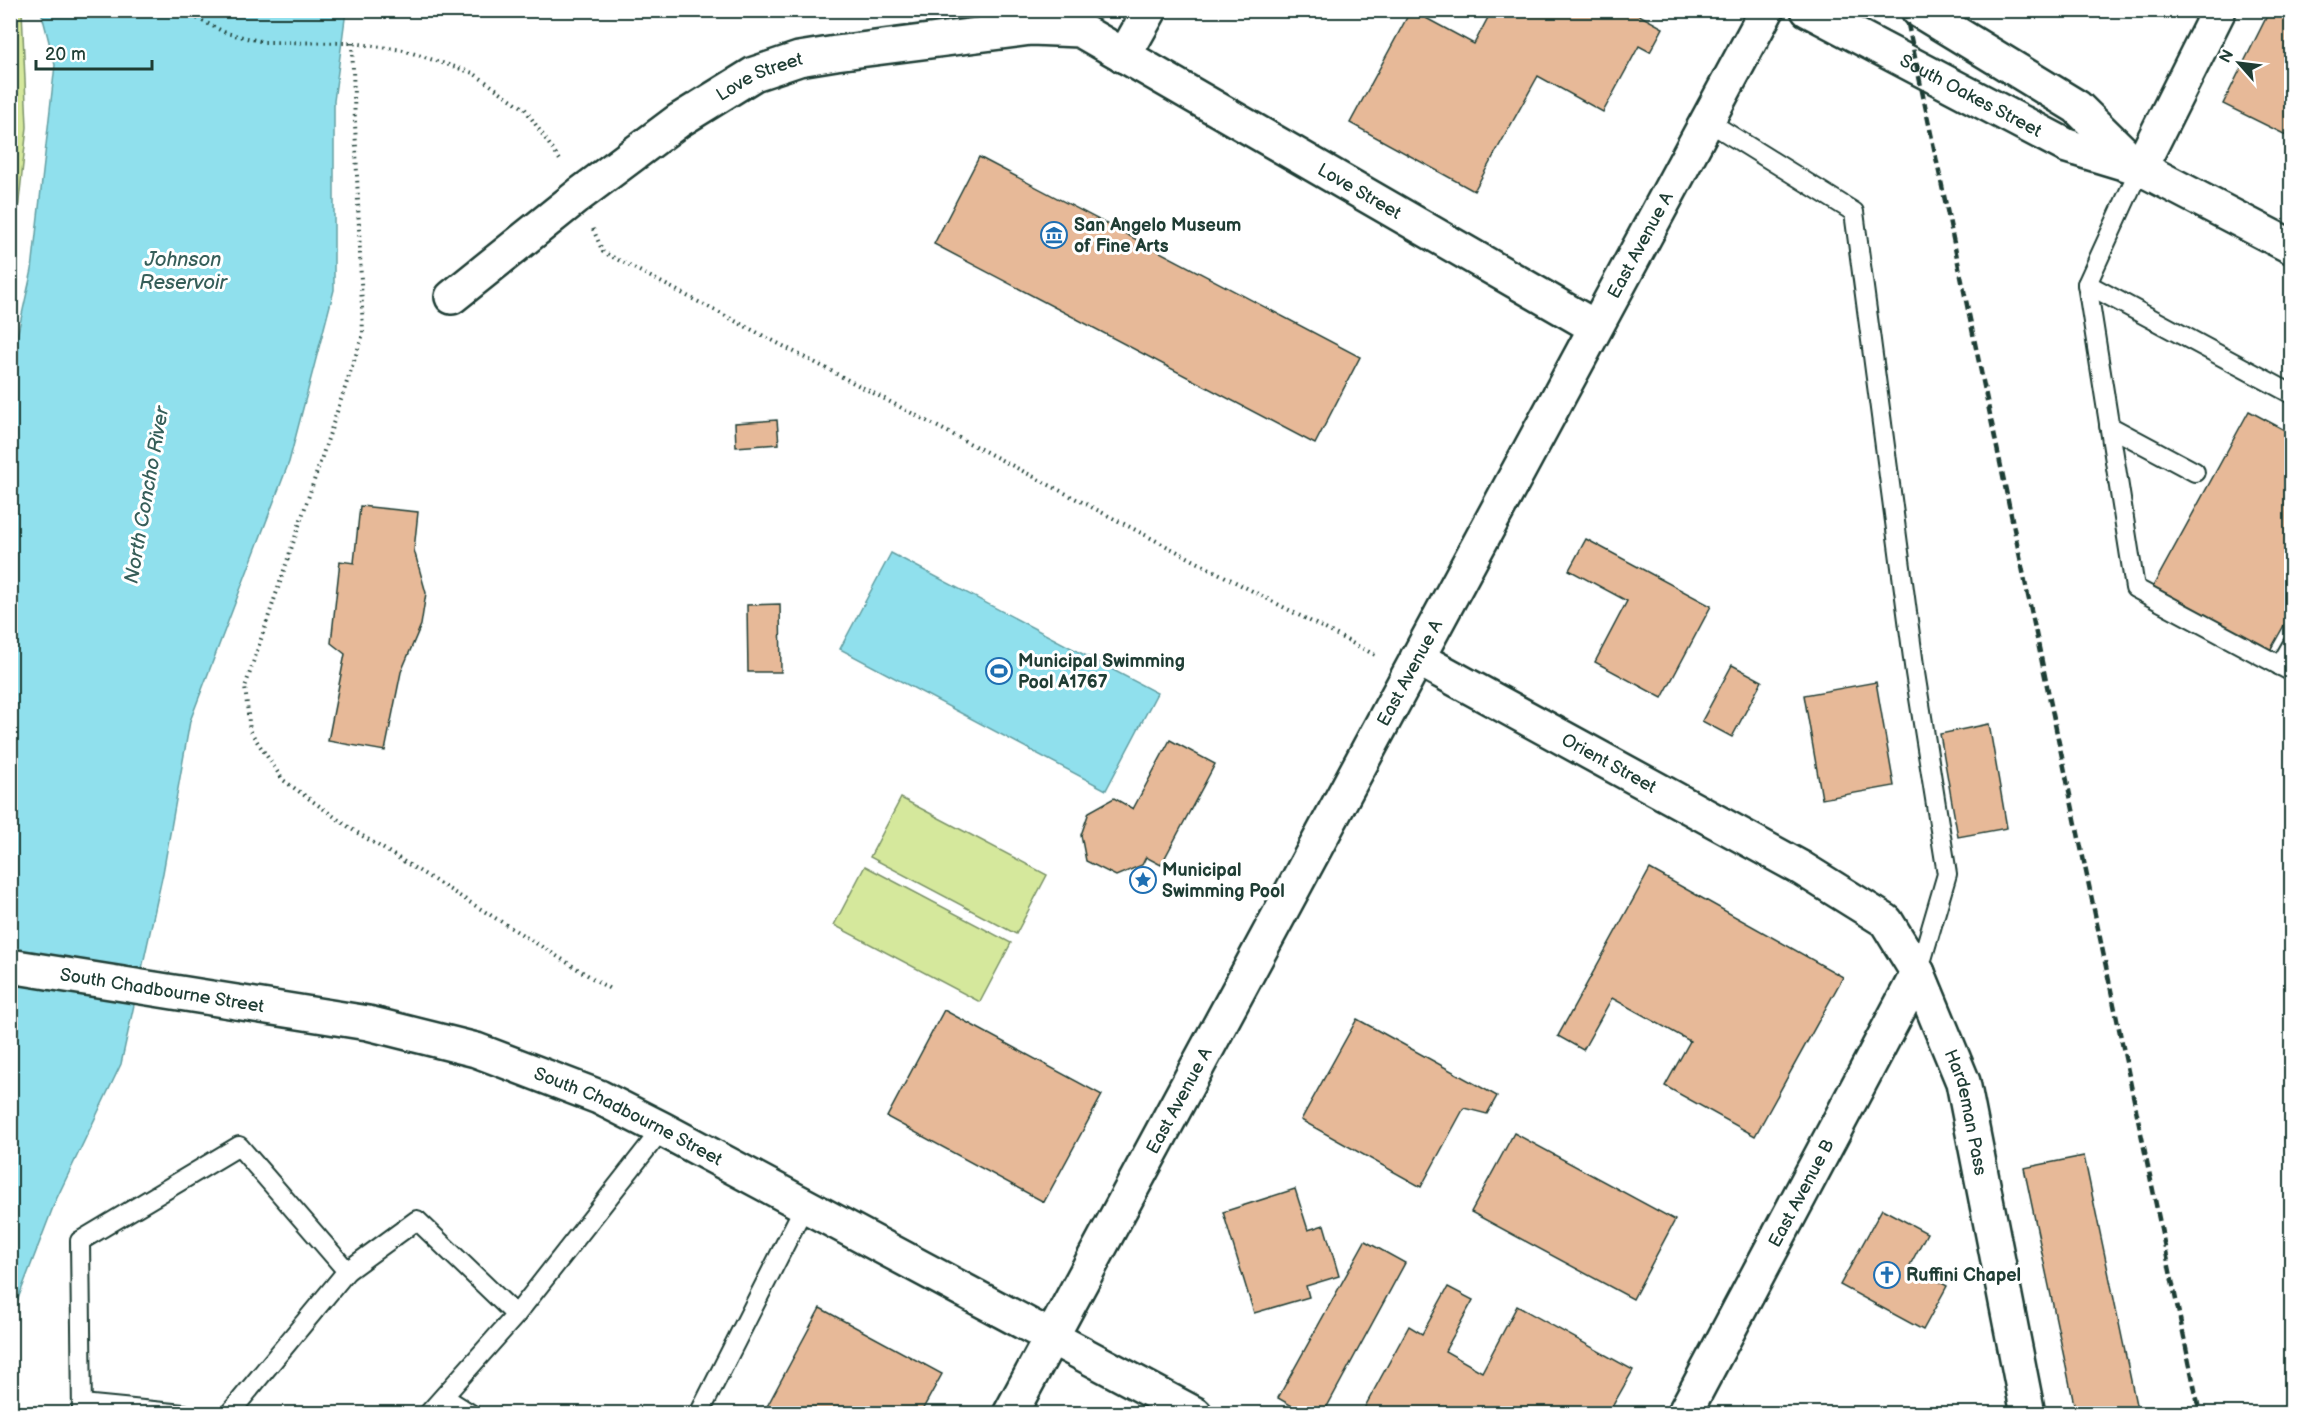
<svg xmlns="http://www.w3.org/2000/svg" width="2302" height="1424" viewBox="0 0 2302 1424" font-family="'Balsamiq Sans',sans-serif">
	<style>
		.green { fill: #d5e89c; stroke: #7a9268; stroke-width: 1.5 }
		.water { fill: #90e0ed; stroke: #639fa3; stroke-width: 1.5 }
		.building { fill: #e7b998; stroke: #1f3d34; stroke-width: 1.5 }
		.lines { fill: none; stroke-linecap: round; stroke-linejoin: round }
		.lane-casing { stroke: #1f3d34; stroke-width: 22 }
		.street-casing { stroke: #1f3d34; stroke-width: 38 }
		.secondary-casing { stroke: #1f3d34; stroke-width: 38 }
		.path { stroke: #1f3d34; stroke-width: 4; stroke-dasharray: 1.5 4.5; stroke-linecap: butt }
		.lane { stroke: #fff; stroke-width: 18 }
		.street { stroke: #fff; stroke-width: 33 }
		.secondary { stroke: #fff; stroke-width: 33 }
		.rail { stroke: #1f3d34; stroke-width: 4.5; stroke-dasharray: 9 4.5; stroke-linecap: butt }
		.labels { text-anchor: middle; stroke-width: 6; stroke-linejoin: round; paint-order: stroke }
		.street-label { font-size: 18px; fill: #1f3d34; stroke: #fff }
		.poi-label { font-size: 18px; font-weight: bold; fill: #1f3d34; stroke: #fff; text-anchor: start }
		.water-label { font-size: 20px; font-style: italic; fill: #365e59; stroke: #fff }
	</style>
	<rect width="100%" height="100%" fill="#fff"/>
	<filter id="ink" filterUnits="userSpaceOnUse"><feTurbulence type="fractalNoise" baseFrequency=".0167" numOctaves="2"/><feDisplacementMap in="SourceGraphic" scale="12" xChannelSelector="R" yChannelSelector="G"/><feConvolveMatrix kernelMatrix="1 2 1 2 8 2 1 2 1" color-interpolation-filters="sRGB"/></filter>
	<g filter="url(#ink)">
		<g class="green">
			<polygon points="22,10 27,127 11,275 10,11"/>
			<polygon points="901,798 1047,875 1016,934 870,857"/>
			<polygon points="865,866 1011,943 980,1002 834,925"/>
		</g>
		<g class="water">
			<polygon points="41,11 346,11 334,101 334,290 289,462 190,721 163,873 121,1064 55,1202 11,1317 10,368 32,270 55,65"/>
			<polygon points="891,553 1157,693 1106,790 840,649"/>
		</g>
		<g class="building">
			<polygon points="813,10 847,10 813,14"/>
			<polygon points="1411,10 1474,44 1492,10 1630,10 1663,28 1650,52 1639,46 1603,112 1538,76 1474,191 1350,123"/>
			<polygon points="2270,10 2292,10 2292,138 2223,104"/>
			<polygon points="979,157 1360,357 1315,444 934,244"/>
			<polygon points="2249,411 2292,434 2292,611 2268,654 2151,590"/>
			<polygon points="777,420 779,444 736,447 735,423"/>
			<polygon points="360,506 418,512 414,550 426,593 421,625 401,672 385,751 328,741 345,654 331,643 340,561 354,563"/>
			<polygon points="1586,539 1711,606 1662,698 1595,662 1627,601 1569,570"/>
			<polygon points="780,604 781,672 748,672 747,605"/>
			<polygon points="1732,665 1762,681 1732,737 1702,721"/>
			<polygon points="1876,682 1894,786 1822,799 1804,695"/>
			<polygon points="1989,724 2007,828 1958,837 1940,734"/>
			<polygon points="1170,740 1215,764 1161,865 1146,857 1142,865 1116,876 1086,861 1081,835 1089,812 1114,798 1133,809"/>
			<polygon points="1650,869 1843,977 1755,1136 1665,1086 1690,1041 1612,998 1583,1050 1558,1036"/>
			<polygon points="944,1010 1102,1095 1044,1202 887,1117"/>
			<polygon points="1357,1019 1497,1096 1487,1114 1464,1108 1421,1187 1301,1120"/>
			<polygon points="1514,1133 1675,1220 1633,1299 1471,1212"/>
			<polygon points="2084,1156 2138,1414 2076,1414 2024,1168"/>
			<polygon points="1295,1189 1308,1230 1324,1225 1339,1276 1306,1286 1309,1297 1254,1313 1223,1212"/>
			<polygon points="1882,1209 1927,1233 1910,1265 1947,1286 1923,1330 1840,1285"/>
			<polygon points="1365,1241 1405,1263 1323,1414 1306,1414 1278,1398"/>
			<polygon points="1448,1287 1473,1300 1445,1351 1482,1372 1517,1306 1633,1370 1608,1414 1361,1414 1409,1326 1422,1334"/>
			<polygon points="820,1308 942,1374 920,1414 763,1414"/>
		</g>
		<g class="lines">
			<defs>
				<g id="lane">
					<polyline points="1706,120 1854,212 1915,673 1947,874 1918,973"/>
					<polyline points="2140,168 2087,284 2135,588 2292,672"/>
					<polyline points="2087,284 2292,394"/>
					<polyline points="2109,426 2195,472"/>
					<polyline points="2280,666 2292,645"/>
					<polyline points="444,1397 471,1414"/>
					<polyline points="82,1404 184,1414"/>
					<polyline points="82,1414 80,1241 239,1146 347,1271 417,1220 516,1315"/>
					<polyline points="229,1414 347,1271"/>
					<polyline points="428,1414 516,1315 662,1129"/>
					<polyline points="699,1414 805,1205"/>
				</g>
				<g id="street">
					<path id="s1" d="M1808,10L2067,146L2140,168L2292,247"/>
					<polyline points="1918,10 2077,107 2136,165"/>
					<polyline points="1124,56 1150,10"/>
					<polyline points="2140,168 2219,10"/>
					<path id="s2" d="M452,297L579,195L678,121L754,74L799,59L836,53L1031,28L1080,30L1595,327"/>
					<path id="s3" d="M1417,658L1801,868L1886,921L1918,973L1963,1082L2028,1414"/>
					<path id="s4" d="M1010,1414L1767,10"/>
					<path id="s5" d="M1684,1414L1918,973"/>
				</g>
				<g id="secondary">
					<path id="s6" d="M10,966L368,1023L476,1050L599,1097L662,1129L1195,1414"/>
				</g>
			</defs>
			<use href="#lane" class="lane-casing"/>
			<use href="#street" class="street-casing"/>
			<use href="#secondary" class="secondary-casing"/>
			<g class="path">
				<polyline points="181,10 226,33 264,42 352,43 403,50 473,73 525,109 562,163"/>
				<polyline points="352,43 363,334 245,687 250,731 283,780 353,830 610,989"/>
				<polyline points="593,229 603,252 1377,656"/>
				<polyline points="10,314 10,319"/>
			</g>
			<use href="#lane" class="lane"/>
			<use href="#street" class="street"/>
			<use href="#secondary" class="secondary"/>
			<polyline class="rail" points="1905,10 2200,1414"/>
		</g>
	</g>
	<defs>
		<symbol id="museum-ring" viewBox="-11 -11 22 22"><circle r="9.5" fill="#fff" stroke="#1f6fb2" stroke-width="1.5"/><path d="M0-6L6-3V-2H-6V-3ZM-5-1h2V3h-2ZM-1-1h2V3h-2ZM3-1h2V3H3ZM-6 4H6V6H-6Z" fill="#1f6fb2"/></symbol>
		<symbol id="stadium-ring" viewBox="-11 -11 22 22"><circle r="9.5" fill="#fff" stroke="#1f6fb2" stroke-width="1.5"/><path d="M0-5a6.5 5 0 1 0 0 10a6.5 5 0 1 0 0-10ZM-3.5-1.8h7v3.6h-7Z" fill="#1f6fb2"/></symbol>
		<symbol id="sight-ring" viewBox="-11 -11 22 22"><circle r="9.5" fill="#fff" stroke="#1f6fb2" stroke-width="1.5"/><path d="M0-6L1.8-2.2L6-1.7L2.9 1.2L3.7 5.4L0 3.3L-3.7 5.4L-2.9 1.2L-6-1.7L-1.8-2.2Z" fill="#1f6fb2"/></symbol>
		<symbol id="church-ring" viewBox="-11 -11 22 22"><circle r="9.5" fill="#fff" stroke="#1f6fb2" stroke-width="1.5"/><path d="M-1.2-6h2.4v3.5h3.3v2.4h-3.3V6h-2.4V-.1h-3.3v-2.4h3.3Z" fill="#1f6fb2"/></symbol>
	</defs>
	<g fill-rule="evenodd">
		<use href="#museum-ring" x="1039" y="220" width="30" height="30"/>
		<use href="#stadium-ring" x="984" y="656" width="30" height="30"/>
		<use href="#sight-ring" x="1128" y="865" width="30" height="30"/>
		<use href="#church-ring" x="1872" y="1260" width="30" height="30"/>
	</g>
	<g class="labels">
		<g class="street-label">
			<text dy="6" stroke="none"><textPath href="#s2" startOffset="380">Love Street</textPath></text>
			<text dy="6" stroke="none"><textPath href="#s1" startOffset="184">South Oakes Street</textPath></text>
			<text dy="6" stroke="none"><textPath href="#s2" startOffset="1029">Love Street</textPath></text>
			<text dy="6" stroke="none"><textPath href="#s4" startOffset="1328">East Avenue A</textPath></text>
			<text dy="6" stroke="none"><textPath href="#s4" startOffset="842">East Avenue A</textPath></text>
			<text dy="6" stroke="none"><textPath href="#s3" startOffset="219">Orient Street</textPath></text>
			<text dy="6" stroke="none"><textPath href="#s6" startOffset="154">South Chadbourne Street</textPath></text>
			<text dy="6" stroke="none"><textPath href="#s4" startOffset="356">East Avenue A</textPath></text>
			<text dy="6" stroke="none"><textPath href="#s3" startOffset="747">Hardeman Pass</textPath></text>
			<text dy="6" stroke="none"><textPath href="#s6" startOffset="640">South Chadbourne Street</textPath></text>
			<text dy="6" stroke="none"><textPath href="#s5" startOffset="250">East Avenue B</textPath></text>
		</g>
		<g class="poi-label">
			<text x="1074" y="231">San Angelo Museum<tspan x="1074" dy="21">of Fine Arts</tspan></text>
			<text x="1018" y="667">Municipal Swimming<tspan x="1018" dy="21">Pool A1767</tspan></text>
			<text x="1162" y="876">Municipal<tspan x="1162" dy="21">Swimming Pool</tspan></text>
			<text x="1906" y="1281">Ruffini Chapel</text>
		</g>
		<g class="water-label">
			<text x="183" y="266">Johnson<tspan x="183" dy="23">Reservoir</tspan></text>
			<text transform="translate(146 495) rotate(-80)" y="7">North Concho River</text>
		</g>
	</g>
	<rect width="2302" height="1424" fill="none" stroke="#fff" stroke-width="36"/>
	<rect x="18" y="18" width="2266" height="1388" fill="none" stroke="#1f3d34" stroke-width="2" filter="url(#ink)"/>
	<g transform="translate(2239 63) rotate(298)" stroke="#ffffff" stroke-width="4.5" paint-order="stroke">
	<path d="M0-4.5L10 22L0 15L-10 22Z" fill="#1f3d34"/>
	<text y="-9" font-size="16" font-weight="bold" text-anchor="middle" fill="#1f3d34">N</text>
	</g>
	<path d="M36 60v9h116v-9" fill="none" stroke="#1f3d34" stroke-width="3"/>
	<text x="45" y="60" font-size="18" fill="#1f3d34" stroke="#ffffff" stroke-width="4.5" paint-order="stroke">20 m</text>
</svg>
